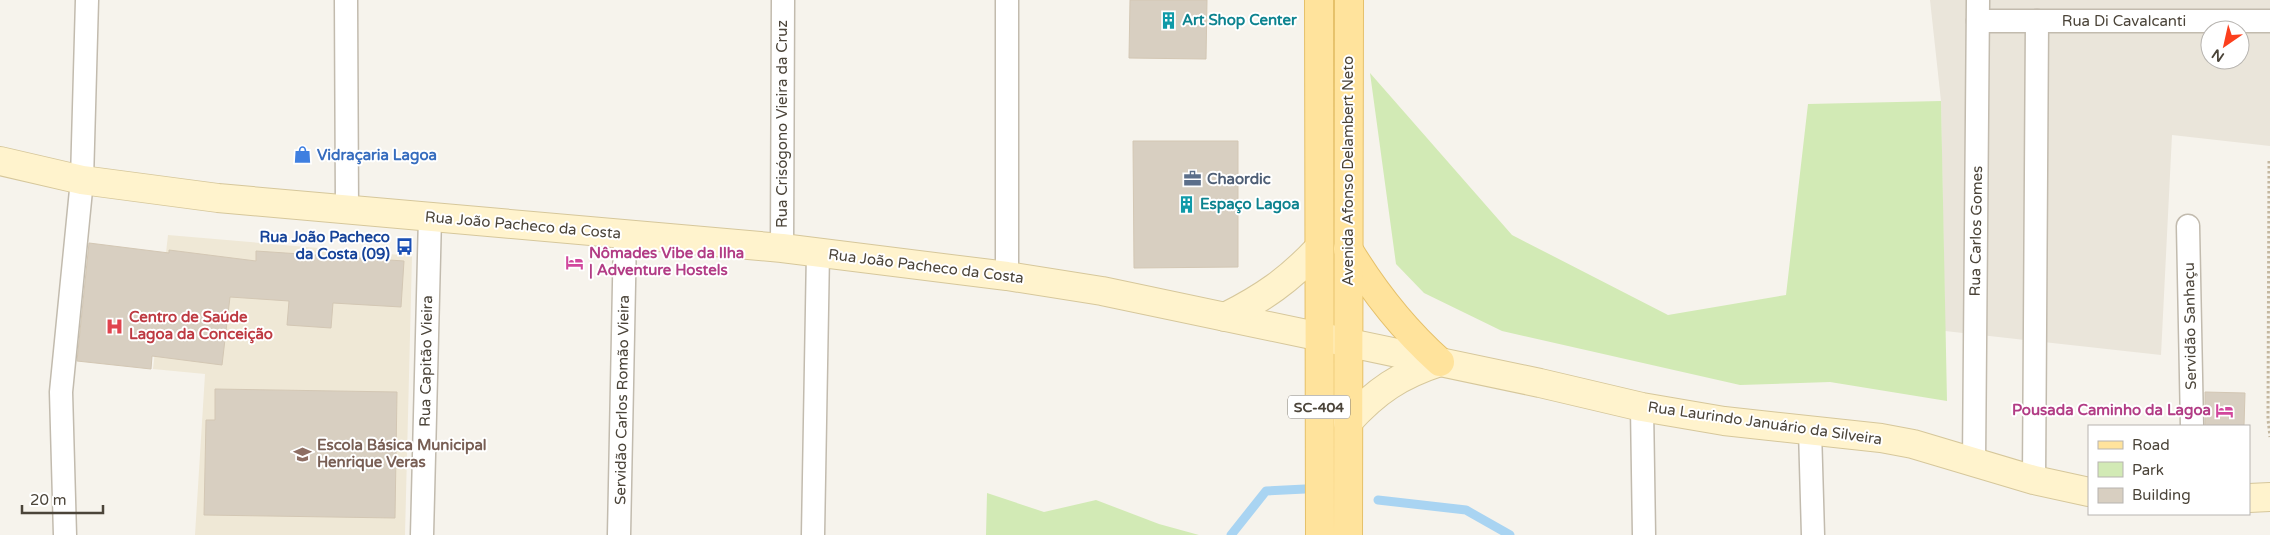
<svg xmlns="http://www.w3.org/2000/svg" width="2270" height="535" viewBox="0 0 2270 535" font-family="'Varela Round',sans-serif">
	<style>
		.residential { fill: #eae5da; fill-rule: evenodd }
		.education { fill: #efe8d6 }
		.green { fill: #d2eab5 }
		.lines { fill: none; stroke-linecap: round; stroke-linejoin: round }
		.stream { stroke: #a9d4f2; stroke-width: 9 }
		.building { fill: #d8cfc1; stroke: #d3c7b4 }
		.street-casing { stroke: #c2bbae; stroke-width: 25 }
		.secondary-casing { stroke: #d6c79b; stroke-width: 30 }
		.primary-casing { stroke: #e6c16a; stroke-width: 30 }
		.path { stroke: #c4b79f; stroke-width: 3; stroke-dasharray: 2.5 2.5; stroke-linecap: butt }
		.street { stroke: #fff; stroke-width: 22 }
		.secondary { stroke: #fff3cd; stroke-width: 28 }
		.primary { stroke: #ffe39c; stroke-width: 28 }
		.labels { text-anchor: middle; stroke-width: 4; stroke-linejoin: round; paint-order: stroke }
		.shield { fill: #fff; stroke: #817c74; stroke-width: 1 }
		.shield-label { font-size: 14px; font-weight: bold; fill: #4b4439 }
		.culture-label { font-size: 15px; font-weight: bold; fill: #0d838f; stroke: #fff; text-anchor: start }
		.street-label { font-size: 15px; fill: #4b4439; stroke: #fff }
		.shop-label { font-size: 15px; font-weight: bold; fill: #366cbe; stroke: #fff; text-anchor: start }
		.service-label { font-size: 15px; font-weight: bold; fill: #4e5e75; stroke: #fff; text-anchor: start }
		.transit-label { font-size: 15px; font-weight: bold; fill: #164399; stroke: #fff; text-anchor: end }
		.hotel-label { font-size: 15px; font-weight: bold; fill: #b23c85; stroke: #fff; text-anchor: start }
		.health-label { font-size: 15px; font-weight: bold; fill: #be3a42; stroke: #fff; text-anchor: start }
		.education-label { font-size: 15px; font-weight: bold; fill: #785e54; stroke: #fff; text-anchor: start }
	</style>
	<rect width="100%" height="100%" fill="#f6f3ec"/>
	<path class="residential" d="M1930,0H2270V146L2172,135L2161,355L1945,331L1941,101ZM2210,30H2240V60H2210Z"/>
	<polygon class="education" points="168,235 412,256 405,535 195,535 205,374 153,369"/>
	<g class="green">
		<polygon points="1370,73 1512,235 1668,315 1786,295 1808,104 1941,101 1947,401 1830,382 1740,385 1502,331 1424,293 1396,264"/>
		<polygon points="987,493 1044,512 1096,500 1159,524 1199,535 986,535"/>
	</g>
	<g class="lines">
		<g class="stream">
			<polyline points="1378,500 1466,510 1510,535"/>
			<polyline points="1231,535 1266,491 1305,489"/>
		</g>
	</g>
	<g class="building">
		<polygon points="1130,0 1207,0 1206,59 1129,58"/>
		<polygon points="1133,141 1238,141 1238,267 1134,268"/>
		<polygon points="89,243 169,253 169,250 256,261 256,251 404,261 401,307 333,303 331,328 287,325 289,301 230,297 222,365 152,356 151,369 77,361"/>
		<polygon points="215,389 397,392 395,518 204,515 206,420 215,420"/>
		<polygon points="2205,392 2245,393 2244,426 2205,426"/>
	</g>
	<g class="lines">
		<defs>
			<g id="street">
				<polyline points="346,0 347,210"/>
				<polyline points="1007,0 1007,276"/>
				<polyline points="1978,21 2270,21"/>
				<polyline points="2188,226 2192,426"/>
				<polyline points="782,248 783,0"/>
				<polyline points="1642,407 1644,535"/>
				<polyline points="1810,430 1813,535"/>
				<polyline points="1974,462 1978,0"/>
				<polyline points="2034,480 2037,21"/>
				<polyline points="65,535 61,392 82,180 87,0"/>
				<polyline points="422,535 430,217"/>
				<polyline points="619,535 625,234"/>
				<polyline points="813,535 818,252"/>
			</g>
			<g id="secondary">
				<polyline points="0,161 82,180 218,198 782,248 1007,276 1102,291 1540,383 1642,407 1724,421 1881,438 1913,444 2034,480 2089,492"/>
				<path d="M1225,317C1263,298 1289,280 1318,249"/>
				<path d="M1348,422C1376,391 1400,375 1440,362"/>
				<polyline points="2249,498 2270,497"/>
			</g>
			<g id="primary">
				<polyline points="1319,0 1320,535"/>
				<path d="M1348,249C1374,292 1402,328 1440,362"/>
				<polyline points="1348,535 1349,0"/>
			</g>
		</defs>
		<use href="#street" class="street-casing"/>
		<use href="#secondary" class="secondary-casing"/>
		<use href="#primary" class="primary-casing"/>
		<polyline class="path" points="2269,161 2268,419 2270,437"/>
		<use href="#street" class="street"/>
		<use href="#secondary" class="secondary"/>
		<use href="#primary" class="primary"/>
	</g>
	<defs>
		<symbol id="building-bare" viewBox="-9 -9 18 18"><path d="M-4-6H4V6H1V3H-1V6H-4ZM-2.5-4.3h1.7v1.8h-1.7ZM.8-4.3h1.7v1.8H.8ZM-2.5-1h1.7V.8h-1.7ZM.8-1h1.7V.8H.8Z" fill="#0f9aa8" stroke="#fff" stroke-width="2.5" paint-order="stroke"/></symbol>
		<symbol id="shop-bare" viewBox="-9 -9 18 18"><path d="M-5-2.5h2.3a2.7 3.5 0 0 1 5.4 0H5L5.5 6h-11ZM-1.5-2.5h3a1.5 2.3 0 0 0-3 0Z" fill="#3f7fe0" stroke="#fff" stroke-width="2.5" paint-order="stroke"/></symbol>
		<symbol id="office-bare" viewBox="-9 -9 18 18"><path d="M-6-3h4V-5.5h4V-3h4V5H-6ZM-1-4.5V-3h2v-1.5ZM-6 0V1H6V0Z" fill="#5c6f8a" stroke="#fff" stroke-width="2.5" paint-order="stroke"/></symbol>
		<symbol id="bus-bare" viewBox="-9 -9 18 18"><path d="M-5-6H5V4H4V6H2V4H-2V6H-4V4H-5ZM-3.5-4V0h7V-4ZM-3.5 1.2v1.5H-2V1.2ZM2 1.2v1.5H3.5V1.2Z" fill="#1a4fb4" stroke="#fff" stroke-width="2.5" paint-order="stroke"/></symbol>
		<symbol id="hotel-bare" viewBox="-9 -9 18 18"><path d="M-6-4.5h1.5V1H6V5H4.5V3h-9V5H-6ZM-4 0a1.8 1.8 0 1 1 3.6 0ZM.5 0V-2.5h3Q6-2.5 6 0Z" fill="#d1479c" stroke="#fff" stroke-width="2.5" paint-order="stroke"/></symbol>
		<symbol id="hospital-bare" viewBox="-9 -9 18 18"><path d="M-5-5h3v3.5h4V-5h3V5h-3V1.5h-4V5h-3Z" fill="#e0444e" stroke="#fff" stroke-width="2.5" paint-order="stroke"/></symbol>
		<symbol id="school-bare" viewBox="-9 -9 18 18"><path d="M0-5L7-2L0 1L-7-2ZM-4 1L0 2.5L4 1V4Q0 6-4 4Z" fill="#8d6e63" stroke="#fff" stroke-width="2.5" paint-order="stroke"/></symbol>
	</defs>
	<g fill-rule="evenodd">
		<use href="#building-bare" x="1156" y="8" width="25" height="25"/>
		<use href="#shop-bare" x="290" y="142" width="25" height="25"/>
		<use href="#office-bare" x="1180" y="166" width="25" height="25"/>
		<use href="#building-bare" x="1174" y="192" width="25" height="25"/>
		<use href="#bus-bare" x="392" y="234" width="25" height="25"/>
		<use href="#hotel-bare" x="562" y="250" width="25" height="25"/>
		<use href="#hospital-bare" x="102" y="314" width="25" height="25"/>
		<use href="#hotel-bare" x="2212" y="398" width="25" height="25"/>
		<use href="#school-bare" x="290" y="442" width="25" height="25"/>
	</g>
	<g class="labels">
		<rect class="shield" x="1288" y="395.5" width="62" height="23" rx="4"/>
		<g class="shield-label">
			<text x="1319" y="412">SC-404</text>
		</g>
		<g class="culture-label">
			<text x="1182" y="25">Art Shop Center</text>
			<text x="1200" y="209">Espaço Lagoa</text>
		</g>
		<g class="street-label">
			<text x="2124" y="26">Rua Di Cavalcanti</text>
			<text transform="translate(782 124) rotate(-90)" y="5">Rua Crisógono Vieira da Cruz</text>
			<text transform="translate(1348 171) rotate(-90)" y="5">Avenida Afonso Delambert Neto</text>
			<text transform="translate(523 225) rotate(5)" y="5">Rua João Pacheco da Costa</text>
			<text transform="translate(1976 231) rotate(-89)" y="5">Rua Carlos Gomes</text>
			<text transform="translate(926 266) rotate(7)" y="5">Rua João Pacheco da Costa</text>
			<text transform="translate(2190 326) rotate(-91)" y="5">Servidão Sanhaçu</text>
			<text transform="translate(426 361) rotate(-89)" y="5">Rua Capitão Vieira</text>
			<text transform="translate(622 400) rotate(-89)" y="5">Servidão Carlos Romão Vieira</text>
			<text transform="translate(1765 423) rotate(8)" y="5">Rua Laurindo Januário da Silveira</text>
		</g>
		<g class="shop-label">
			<text x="317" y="160">Vidraçaria Lagoa</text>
		</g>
		<g class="service-label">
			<text x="1207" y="184">Chaordic</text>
		</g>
		<g class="transit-label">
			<text x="390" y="242">Rua João Pacheco<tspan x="390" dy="17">da Costa (09)</tspan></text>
		</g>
		<g class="hotel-label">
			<text x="589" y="258">Nômades Vibe da Ilha<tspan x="589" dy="17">| Adventure Hostels</tspan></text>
			<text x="2211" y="415" text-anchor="end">Pousada Caminho da Lagoa</text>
		</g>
		<g class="health-label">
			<text x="129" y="322">Centro de Saúde<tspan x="129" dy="17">Lagoa da Conceição</tspan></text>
		</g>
		<g class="education-label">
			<text x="317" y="450">Escola Básica Municipal<tspan x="317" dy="17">Henrique Veras</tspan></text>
		</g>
	</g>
	<rect x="2088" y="425" width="162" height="90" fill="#ffffff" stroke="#b7b4b0"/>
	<rect x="2098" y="441" width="25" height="8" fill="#ffe39c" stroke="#b7b4b0"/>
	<text x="2132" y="450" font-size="15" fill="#4b4439">Road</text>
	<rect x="2098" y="462" width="25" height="15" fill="#d2eab5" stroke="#b7b4b0"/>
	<text x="2132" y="475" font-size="15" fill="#4b4439">Park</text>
	<rect x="2098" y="488" width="25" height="15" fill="#d8cfc1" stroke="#b7b4b0"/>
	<text x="2132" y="500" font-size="15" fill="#4b4439">Building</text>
	<g transform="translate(2225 45) rotate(214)"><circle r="24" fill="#ffffff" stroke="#b7b4b0"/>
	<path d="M0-4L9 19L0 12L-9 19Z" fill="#fc3f1d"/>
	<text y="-8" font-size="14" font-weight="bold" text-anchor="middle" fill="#4b4439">N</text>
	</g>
	<path d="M22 505v8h81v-8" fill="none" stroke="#4b4439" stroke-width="2.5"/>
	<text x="30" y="505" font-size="15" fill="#4b4439" stroke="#ffffff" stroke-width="4" paint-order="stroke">20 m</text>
</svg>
